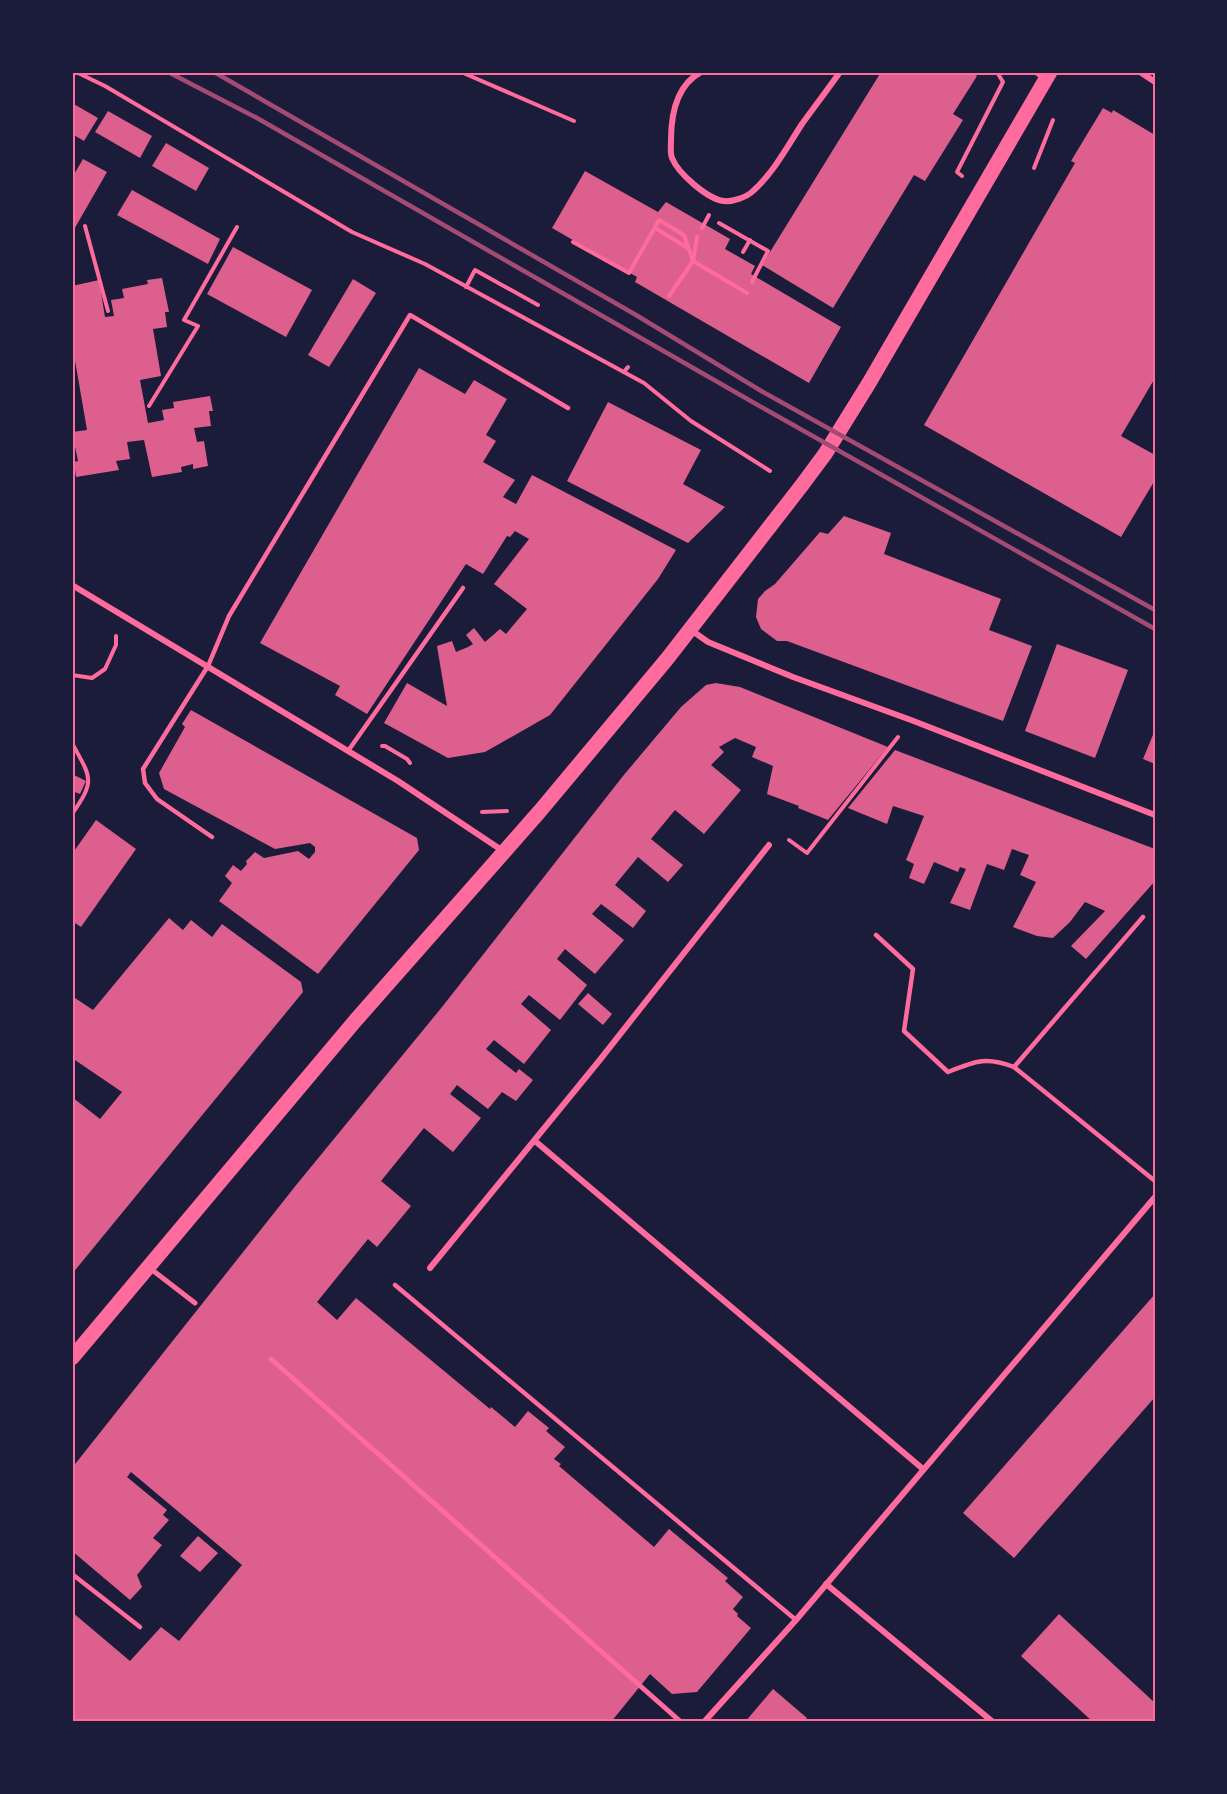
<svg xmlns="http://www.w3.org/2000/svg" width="1227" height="1794" viewBox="0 0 1227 1794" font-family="'Exo 2',sans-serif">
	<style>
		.building { fill: #dd5f8e }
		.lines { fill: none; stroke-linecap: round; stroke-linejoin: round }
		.path { stroke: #ff6b9d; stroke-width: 4 }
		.service { stroke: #ff6b9d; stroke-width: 4.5 }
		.pedestrian { stroke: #ff6b9d; stroke-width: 5 }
		.minor { stroke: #ff6b9d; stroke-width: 6 }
		.primary { stroke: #ff6b9d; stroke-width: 15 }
		.rail { stroke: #a44b75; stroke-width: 4.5 }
		.neatline { fill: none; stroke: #ff6b9d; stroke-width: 2 }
	</style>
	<rect width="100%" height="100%" fill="#1b1b3a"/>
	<g class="building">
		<polygon points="881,72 971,72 977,76 953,114 963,120 925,181 914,175 833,308 762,265"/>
		<polygon points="72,103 98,118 84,141 72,134"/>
		<polygon points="1103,108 1112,113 1113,110 1155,135 1155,378 1121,436 1155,455 1155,480 1121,537 924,425 1075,163 1071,161"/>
		<polygon points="108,111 152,136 140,158 95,132"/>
		<polygon points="166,143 209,168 196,191 152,166"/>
		<polygon points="83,159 107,172 72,233 72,178"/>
		<polygon points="585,171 658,212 666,202 730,239 725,249 755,266 751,274 841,327 809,383 635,282 637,277 552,228"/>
		<polygon points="132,190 220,239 208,264 117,215"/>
		<polygon points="233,247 312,290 286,337 207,294"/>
		<polygon points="162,278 169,312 165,312 167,327 153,329 161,376 140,380 148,423 164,420 162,410 174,408 173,402 210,396 213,411 209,411 211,426 194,428 197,442 204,441 208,466 193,469 193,464 181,467 182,472 152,477 144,440 127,442 130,459 116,461 119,470 76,477 74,462 78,461 72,432 87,430 72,343 72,286 99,280 105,317 114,316 111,300 124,298 122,289 148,284 147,280"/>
		<polygon points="353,279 376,293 329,367 308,355"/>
		<polygon points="419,368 465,394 474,380 507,399 486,435 496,441 483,462 515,480 503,497 516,504 532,475 676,550 658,579 550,715 485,752 448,758 384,723 407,683 447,706 437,646 452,641 456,652 468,647 473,644 466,635 474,628 485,642 500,629 506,634 527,609 494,584 529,539 515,531 510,537 507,536 483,574 466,564 367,714 335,695 340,686 260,643"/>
		<polygon points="608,402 701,450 683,484 725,507 688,543 567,481"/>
		<polygon points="844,516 891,533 884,554 1001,599 989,630 1032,646 1003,721 787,641 777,641 761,629 756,617 758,599 765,591 775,584 820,532 828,534"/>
		<polygon points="1057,644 1128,670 1095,758 1025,731"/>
		<polygon points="716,683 740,687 888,747 828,820 798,808 799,806 767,794 773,766 752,757 756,747 735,738 719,747 724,752 711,765 741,790 704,834 675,810 651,839 683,865 668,882 638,857 615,885 646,911 633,928 601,904 592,914 624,940 595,974 565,949 557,959 587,985 560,1020 529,995 521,1004 551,1030 524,1064 494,1040 486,1049 516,1073 519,1069 533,1080 516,1101 502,1092 488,1109 457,1085 450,1094 481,1118 453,1152 424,1128 381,1181 411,1206 377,1247 368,1239 317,1302 337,1320 356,1298 490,1409 491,1407 515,1427 528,1411 549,1428 546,1431 565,1447 554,1459 561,1464 559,1466 654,1547 669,1529 728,1578 725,1581 743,1597 733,1609 738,1614 737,1616 751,1628 697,1692 672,1694 650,1674 611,1722 72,1722 72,1612 130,1661 161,1627 179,1641 242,1565 131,1472 127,1477 167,1510 163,1515 169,1520 153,1538 162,1545 137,1575 142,1587 130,1600 72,1551 72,1468 297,1184 442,1007 623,776 681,707 706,685"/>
		<polygon points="191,710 417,838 419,850 318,974 219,901 232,883 225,876 233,865 241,871 247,864 246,861 255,852 264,858 298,851 309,859 315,852 315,847 310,843 275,849 164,789 159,773 185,727 182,724"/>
		<polygon points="1155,730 1155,764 1143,759"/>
		<polygon points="895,750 1155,849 1155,881 1086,959 1071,946 1105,911 1085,902 1070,922 1053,938 1037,936 1013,927 1036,882 1020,875 1029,855 1012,849 1004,870 987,864 970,910 950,903 966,869 960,867 958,872 934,862 924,884 909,878 914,864 906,860 924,816 893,806 887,824 848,808"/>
		<polygon points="72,774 86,781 80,794 72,791"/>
		<polygon points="96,820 136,849 81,927 72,921 72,854"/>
		<polygon points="169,918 183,930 191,920 212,937 222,924 301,982 303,992 72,1274 72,1097 100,1119 122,1092 72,1058 72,996 93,1010"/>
		<polygon points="588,993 612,1014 603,1025 578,1004"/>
		<polygon points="1155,1294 1155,1397 1014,1558 963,1513"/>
		<polygon points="198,1536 218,1553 200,1572 180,1556"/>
		<polygon points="1059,1614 1155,1703 1155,1722 1093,1722 1021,1656"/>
		<polygon points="773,1689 807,1718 803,1722 745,1722"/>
	</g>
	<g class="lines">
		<g class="path">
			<polyline points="76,72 105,86 352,232 425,264 644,383 691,421 770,471"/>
			<polyline points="461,72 574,121"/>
			<polyline points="1034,168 1053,120"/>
			<polyline points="962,176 957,172 1003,82 997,72"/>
			<polyline points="719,223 768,251 752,282"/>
			<polyline points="85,226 108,311"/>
			<polyline points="655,228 688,248"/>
			<polyline points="702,228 709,215"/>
			<polyline points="573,242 629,273 659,220 684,235 693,261 747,293"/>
			<polyline points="743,252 750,240"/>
			<polyline points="466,287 475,270 538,305"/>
			<polyline points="669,296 693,261 697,237"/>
			<polyline points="624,372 628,367"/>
			<polyline points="149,406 198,326 184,320 237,227"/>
			<polyline points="72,675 92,678 105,669 116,645 116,636"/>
			<path d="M72,743C91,778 96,780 72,814"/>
			<polyline points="382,746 385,746 407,759 410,763"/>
			<polyline points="482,812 507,811"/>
			<polyline points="789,840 807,853 898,737"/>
		</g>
		<g class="service">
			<polyline points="348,751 463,588"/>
			<polyline points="212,837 157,799 145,783 143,769 208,666 229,616 410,315 568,408"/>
			<path d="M876,935L913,969L904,1031L948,1072C975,1061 986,1056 1014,1067L1155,1181"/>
			<polyline points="1014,1067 1143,917"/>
			<polyline points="395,1285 796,1620"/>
			<polyline points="72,1574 140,1627"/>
		</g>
		<g class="pedestrian">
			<polyline points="151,1269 195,1303"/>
			<polyline points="271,1359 681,1722"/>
		</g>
		<g class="minor">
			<path d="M701,72C677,85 671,114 671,140C671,146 670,153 672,158C678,173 707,199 724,201C733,202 747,197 753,191C774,172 787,147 802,124C815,106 828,89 840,72"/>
			<polyline points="1036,72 1045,78"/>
			<polyline points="1140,72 1155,82"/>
			<polyline points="72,585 398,781 503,851"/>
			<polyline points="691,630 708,642 793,677 911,720 1155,815"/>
			<polyline points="535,1141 923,1469"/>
			<polyline points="430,1268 599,1061 769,845"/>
			<polyline points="826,1584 993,1722"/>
			<polyline points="704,1722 796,1620 1155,1197"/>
		</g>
		<polyline class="primary" points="72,1358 355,1021 540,811 667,659 802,485 825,454 869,383 1050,72"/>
		<g class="rail">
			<polyline points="168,72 257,118 756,404 1155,629"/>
			<polyline points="214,72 636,315 763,392 1155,610"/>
		</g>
	</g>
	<rect width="1227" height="1794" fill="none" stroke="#1b1b3a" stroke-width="147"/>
	<rect x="74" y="74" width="1080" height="1646" class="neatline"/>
</svg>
